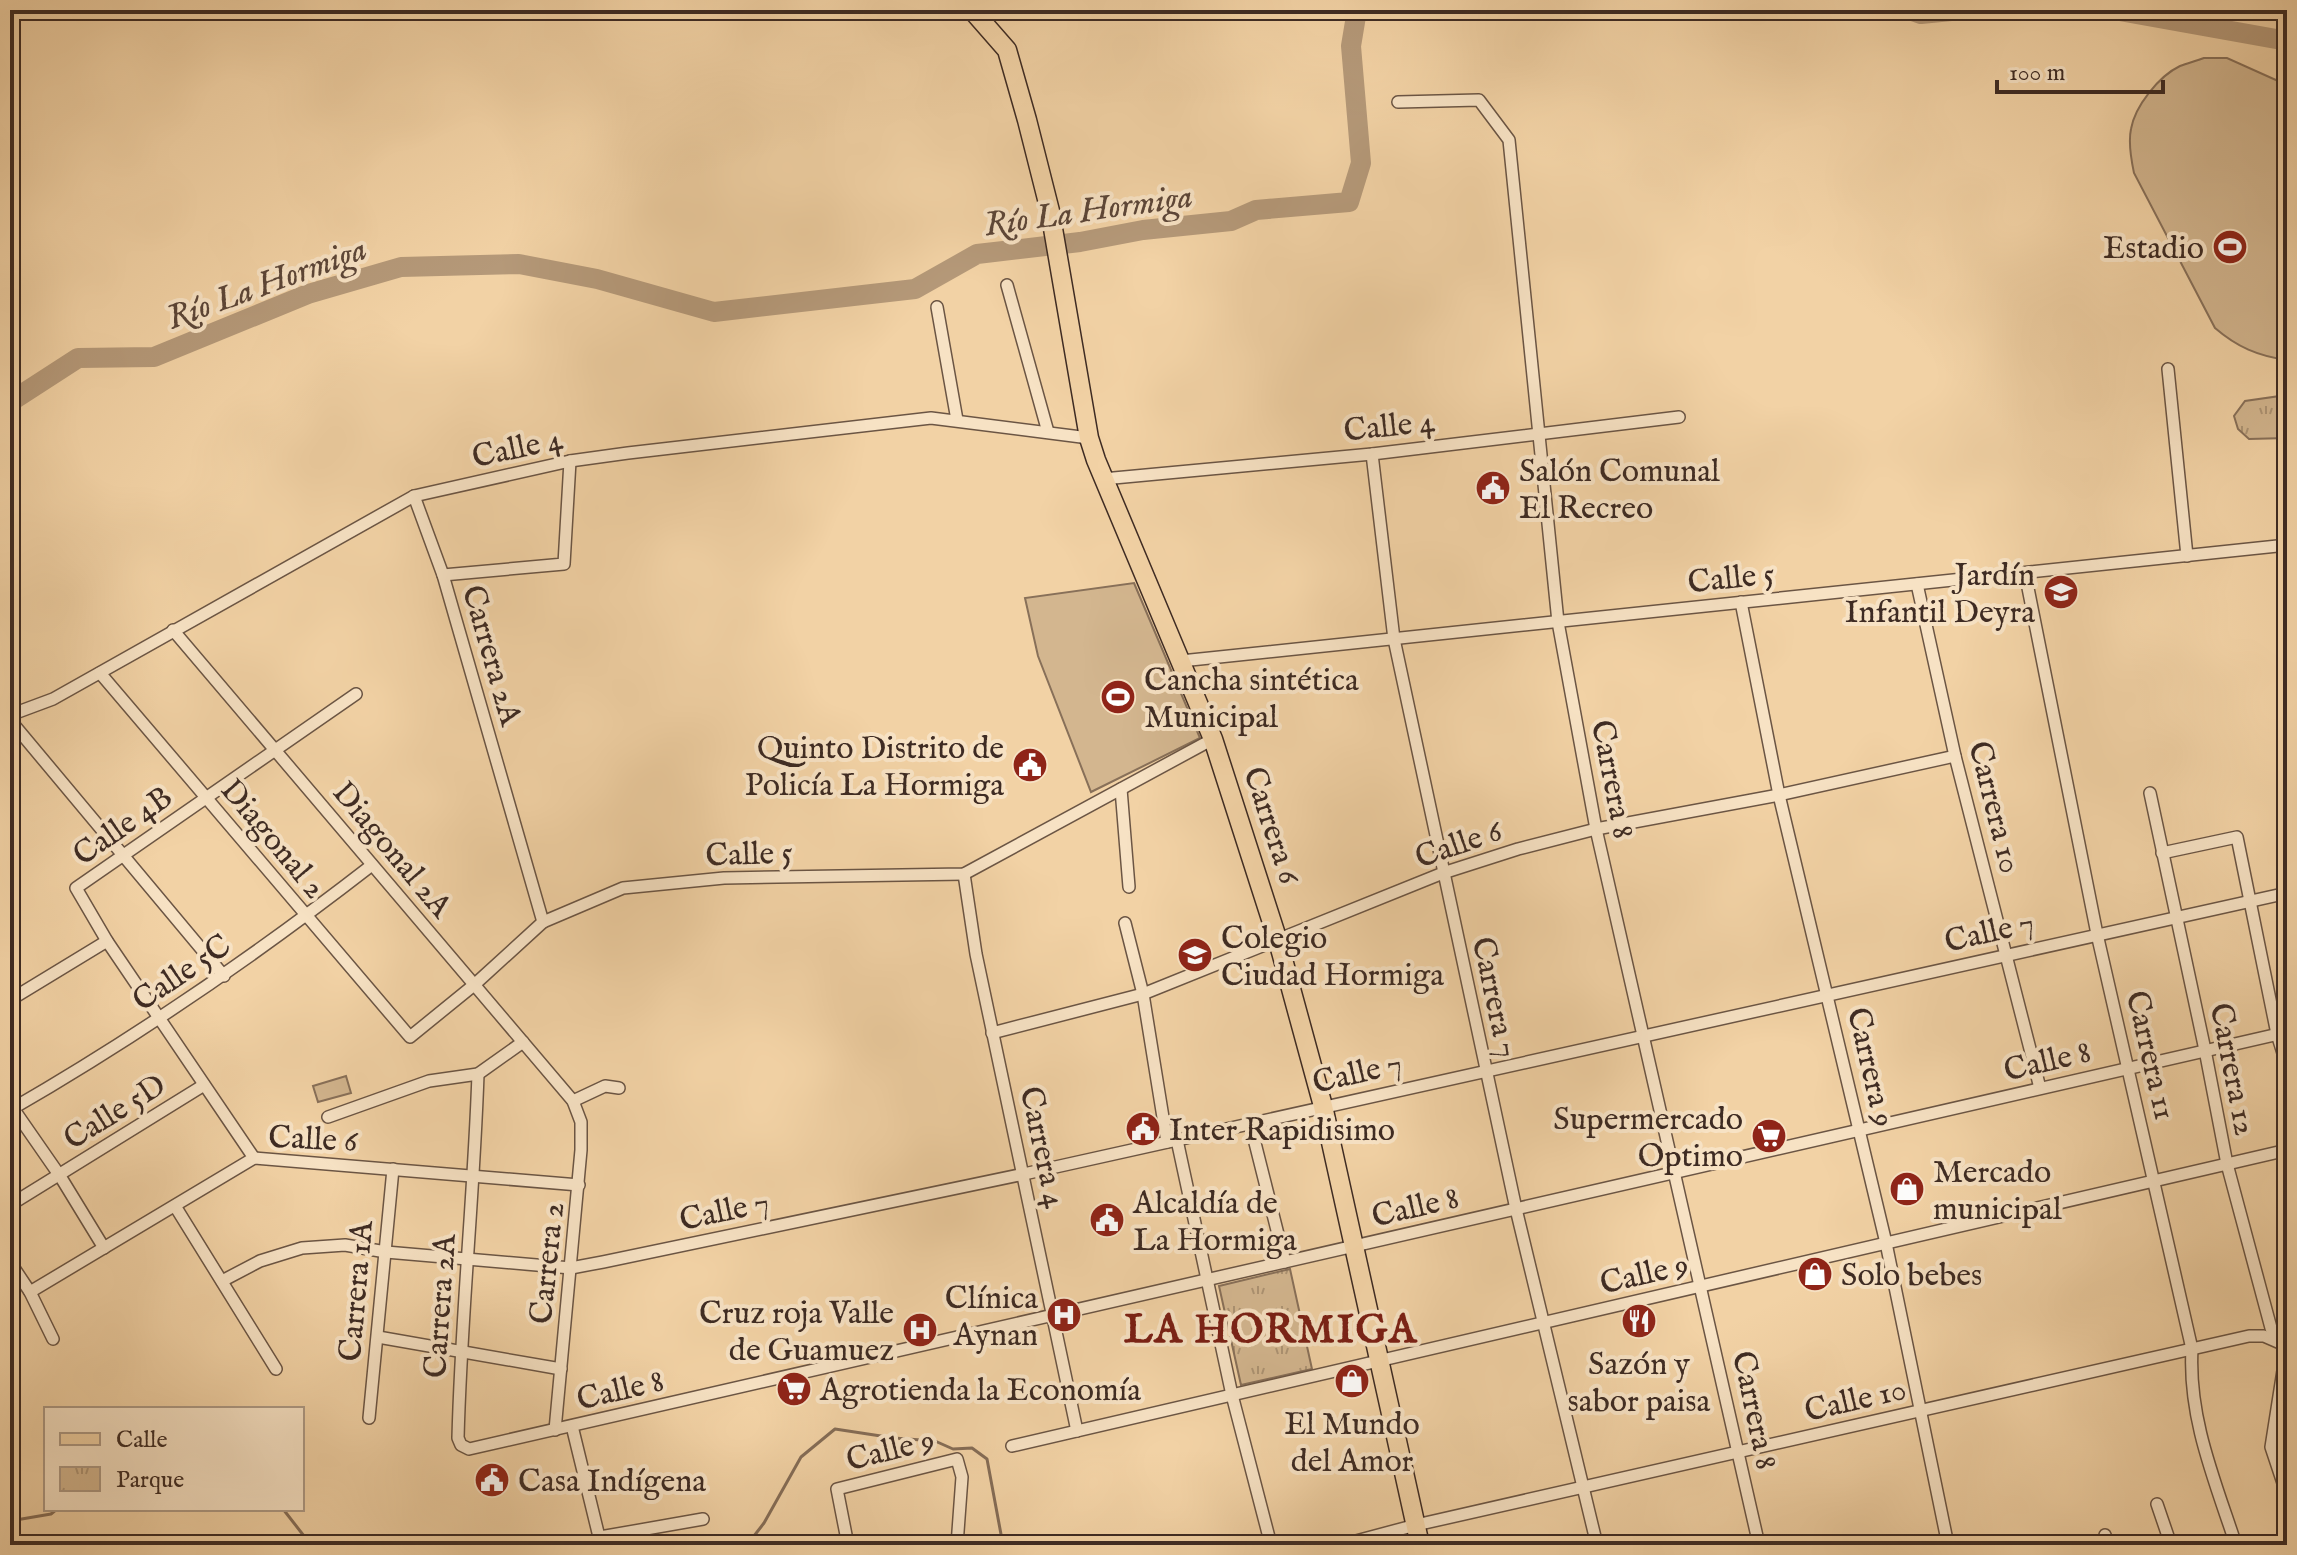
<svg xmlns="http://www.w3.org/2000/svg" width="2297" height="1555" viewBox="0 0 2297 1555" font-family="'IM FELL English',serif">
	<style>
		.grass { fill: #d3b68f; stroke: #887059; stroke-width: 2 }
		.park { fill: url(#park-tufts); stroke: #887059; stroke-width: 2 }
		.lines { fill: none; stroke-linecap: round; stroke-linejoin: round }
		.stream { stroke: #856d57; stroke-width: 3 }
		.river { stroke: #b59979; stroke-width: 20 }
		.minor-casing { stroke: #6b5544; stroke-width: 14 }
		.primary-casing { stroke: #3e2b23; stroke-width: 21 }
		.minor { stroke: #f7e2c4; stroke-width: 11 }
		.primary { stroke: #f2d2a5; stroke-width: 18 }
		.labels { text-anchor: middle; stroke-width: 8; stroke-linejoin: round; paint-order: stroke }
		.poi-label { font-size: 32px; fill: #3e2b23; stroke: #f7e2c4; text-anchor: start }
		.street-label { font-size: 32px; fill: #3e2b23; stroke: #f7e2c4 }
		.water-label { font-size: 34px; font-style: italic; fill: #5c4638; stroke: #f7e2c4 }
		.district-label { font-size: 40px; font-weight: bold; letter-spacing: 2px; fill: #7a1f14; stroke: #f7e2c4 }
	</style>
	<defs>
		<pattern id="park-tufts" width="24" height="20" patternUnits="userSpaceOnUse" patternTransform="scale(2)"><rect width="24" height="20" fill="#d3b68f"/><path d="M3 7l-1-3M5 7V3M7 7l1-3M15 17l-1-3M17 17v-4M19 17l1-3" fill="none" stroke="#ad9474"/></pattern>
	</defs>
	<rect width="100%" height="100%" fill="#f2d2a5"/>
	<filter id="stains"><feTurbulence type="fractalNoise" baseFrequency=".0025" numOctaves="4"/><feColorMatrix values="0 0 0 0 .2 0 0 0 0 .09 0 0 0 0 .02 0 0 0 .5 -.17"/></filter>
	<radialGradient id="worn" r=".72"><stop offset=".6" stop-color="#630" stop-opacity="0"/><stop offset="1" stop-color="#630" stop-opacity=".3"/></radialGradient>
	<g class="grass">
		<path d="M2204,58H2227L2287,85V360C2258,356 2237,347 2215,328L2134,173C2131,159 2128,143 2131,129C2135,106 2159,76 2180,66C2188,63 2196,61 2204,58Z"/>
		<polygon points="1134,583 1200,738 1091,792 1038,656 1025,598"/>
		<polygon points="346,1076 351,1093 318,1102 313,1086"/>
	</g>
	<g class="park">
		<polygon points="2287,395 2287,438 2249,439 2238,429 2234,416 2245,401"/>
		<polygon points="1290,1269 1312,1369 1241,1385 1219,1286"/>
	</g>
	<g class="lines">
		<g class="stream">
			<polyline points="283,1509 311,1545"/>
			<polyline points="10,1521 51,1514 57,1509"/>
			<polyline points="747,1545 764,1523 801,1457 835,1429 894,1438 935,1441 953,1449 972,1448 987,1459 1003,1545"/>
		</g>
		<g class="river">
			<polyline points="1910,10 1921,14 1961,10"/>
			<polyline points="2114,10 2287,41"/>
			<polyline points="10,402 78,358 154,357 308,294 401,267 519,264 597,279 714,312 915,289 977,254 1080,242 1143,230 1231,221 1256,210 1349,202 1361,163 1351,46 1357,10"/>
		</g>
		<defs>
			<g id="minor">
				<polyline points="1398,102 1479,100 1509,140 1558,622 1596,829 1759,1545"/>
				<polyline points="1007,285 1048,432"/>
				<polyline points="937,307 957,420"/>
				<polyline points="2168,369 2187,556"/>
				<polyline points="1372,454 1394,639 1516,1209 1597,1545"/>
				<polyline points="1103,479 1372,454 1679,417"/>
				<polyline points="414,496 443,575 543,922"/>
				<path d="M2025,573L2097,934L2192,1349C2188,1418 2215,1481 2236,1545"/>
				<polyline points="443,575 564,564 570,461"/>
				<polyline points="1917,584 1955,756 2040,1088"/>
				<polyline points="1741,602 1779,795 1886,1243 1948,1545"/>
				<polyline points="173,630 573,1101 581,1122 581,1150 555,1430"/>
				<polyline points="1181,661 2287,545"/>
				<polyline points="100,673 410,1037 474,985 543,922 623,888 724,878 964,874 1213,739"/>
				<polyline points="10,715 53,699 414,496 570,461 628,453 931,418 1089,438"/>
				<polyline points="10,720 224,976"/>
				<polyline points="1121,789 1129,887"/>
				<polyline points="2150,793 2205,1050 2227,1164 2271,1328 2283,1342"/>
				<polyline points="10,843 10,848"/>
				<polyline points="2162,853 2237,837 2277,1034 2287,1066"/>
				<polyline points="964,874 976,954 1077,1431"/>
				<polyline points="1125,923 1143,994 1167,1142"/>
				<polyline points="10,1000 107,941"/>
				<polyline points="992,1033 1143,994 1443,873 1518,849 1596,829 1779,795 1955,756"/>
				<path d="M478,1074C474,1195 461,1316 458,1438L461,1445L469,1449L2287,1032"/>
				<polyline points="573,1101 605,1086 619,1088"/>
				<polyline points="10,1104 60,1176 104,1248"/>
				<path d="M10,1110C137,1037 256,955 372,865"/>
				<polyline points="328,1117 429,1081 478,1074 523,1042"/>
				<polyline points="1250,1123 1285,1262"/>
				<polyline points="1177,1140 1232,1395 1271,1545"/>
				<polyline points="254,1158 107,941 76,888 356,694"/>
				<polyline points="10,1205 204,1085"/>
				<polyline points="175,1206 276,1369"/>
				<polyline points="10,1262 30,1292 53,1339"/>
				<polyline points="222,1281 260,1261 302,1248 345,1245 386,1252 571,1268 603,1262 1024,1174 2287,893"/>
				<polyline points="30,1292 254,1158 579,1185"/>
				<polyline points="378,1337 561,1369"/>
				<polyline points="2287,1345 2271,1447 2287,1495"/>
				<polyline points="369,1418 393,1169"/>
				<polyline points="572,1426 601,1545"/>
				<polyline points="1012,1446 2287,1150"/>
				<polyline points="2157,1504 2171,1545"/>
				<polyline points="2105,1535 2108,1545"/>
				<polyline points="600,1537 703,1519"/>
				<polyline points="2043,1544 2044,1545"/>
				<polyline points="848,1545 837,1489 957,1459 962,1477 957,1545"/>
				<polyline points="1341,1545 1416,1525 2249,1336 2264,1336 2287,1346"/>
			</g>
			<polyline id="primary" points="972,10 1007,50 1027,120 1050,211 1089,438 1096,460 1213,739 1278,941 1323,1106 1420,1545"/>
		</defs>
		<use href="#minor" class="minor-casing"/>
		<use href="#primary" class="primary-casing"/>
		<use href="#minor" class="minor"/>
		<use href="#primary" class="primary"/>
	</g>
	<defs>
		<symbol id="stadium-disc" viewBox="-11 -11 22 22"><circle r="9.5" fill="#8f2418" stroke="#f7e2c4"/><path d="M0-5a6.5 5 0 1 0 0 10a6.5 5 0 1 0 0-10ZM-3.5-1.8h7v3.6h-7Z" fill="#fff"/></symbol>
		<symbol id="civic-disc" viewBox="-11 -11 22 22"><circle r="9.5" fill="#8f2418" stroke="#f7e2c4"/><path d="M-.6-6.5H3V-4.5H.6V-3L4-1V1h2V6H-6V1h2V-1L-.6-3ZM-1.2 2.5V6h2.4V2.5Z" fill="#fff"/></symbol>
		<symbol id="school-disc" viewBox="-11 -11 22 22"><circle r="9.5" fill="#8f2418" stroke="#f7e2c4"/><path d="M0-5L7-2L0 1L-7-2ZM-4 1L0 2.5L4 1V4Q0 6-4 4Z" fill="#fff"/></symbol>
		<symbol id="supermarket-disc" viewBox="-11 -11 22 22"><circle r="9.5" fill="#8f2418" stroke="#f7e2c4"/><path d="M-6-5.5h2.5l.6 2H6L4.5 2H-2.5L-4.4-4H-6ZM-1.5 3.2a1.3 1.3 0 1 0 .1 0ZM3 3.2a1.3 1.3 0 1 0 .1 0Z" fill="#fff"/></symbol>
		<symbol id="shop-disc" viewBox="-11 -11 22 22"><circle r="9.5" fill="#8f2418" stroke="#f7e2c4"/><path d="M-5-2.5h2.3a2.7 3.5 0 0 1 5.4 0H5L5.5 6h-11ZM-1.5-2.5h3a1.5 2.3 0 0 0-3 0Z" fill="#fff"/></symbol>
		<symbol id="hospital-disc" viewBox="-11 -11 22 22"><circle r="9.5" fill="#8f2418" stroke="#f7e2c4"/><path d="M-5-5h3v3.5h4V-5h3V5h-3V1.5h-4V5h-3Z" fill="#fff"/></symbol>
		<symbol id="restaurant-disc" viewBox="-11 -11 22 22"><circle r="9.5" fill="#8f2418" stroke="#f7e2c4"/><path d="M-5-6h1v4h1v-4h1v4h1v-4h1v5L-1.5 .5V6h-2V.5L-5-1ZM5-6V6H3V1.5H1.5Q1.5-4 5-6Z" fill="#fff"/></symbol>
	</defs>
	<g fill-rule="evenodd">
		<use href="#stadium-disc" x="2210" y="227" width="40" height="40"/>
		<use href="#civic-disc" x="1473" y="468" width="40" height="40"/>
		<use href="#school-disc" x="2041" y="572" width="40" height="40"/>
		<use href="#stadium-disc" x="1098" y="677" width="40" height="40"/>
		<use href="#civic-disc" x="1010" y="745" width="40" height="40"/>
		<use href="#school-disc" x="1175" y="935" width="40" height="40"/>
		<use href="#civic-disc" x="1123" y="1109" width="40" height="40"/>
		<use href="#supermarket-disc" x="1749" y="1116" width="40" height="40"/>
		<use href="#shop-disc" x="1887" y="1169" width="40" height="40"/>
		<use href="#civic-disc" x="1087" y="1200" width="40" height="40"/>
		<use href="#shop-disc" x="1795" y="1254" width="40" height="40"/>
		<use href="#hospital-disc" x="1044" y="1295" width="40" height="40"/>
		<use href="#restaurant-disc" x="1619" y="1301" width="40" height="40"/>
		<use href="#hospital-disc" x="900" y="1310" width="40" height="40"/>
		<use href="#shop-disc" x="1332" y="1361" width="40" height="40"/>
		<use href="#supermarket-disc" x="774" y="1369" width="40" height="40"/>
		<use href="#civic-disc" x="472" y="1460" width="40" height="40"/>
	</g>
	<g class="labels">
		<g class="poi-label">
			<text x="2204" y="258" text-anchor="end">Estadio</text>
			<text x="1519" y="481">Salón Comunal<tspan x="1519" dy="37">El Recreo</tspan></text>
			<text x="2035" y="585" text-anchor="end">Jardín<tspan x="2035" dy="37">Infantil Deyra</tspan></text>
			<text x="1144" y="690">Cancha sintética<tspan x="1144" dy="37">Municipal</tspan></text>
			<text x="1004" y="758" text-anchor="end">Quinto Distrito de<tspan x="1004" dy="37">Policía La Hormiga</tspan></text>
			<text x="1221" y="948">Colegio<tspan x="1221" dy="37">Ciudad Hormiga</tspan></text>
			<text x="1743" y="1129" text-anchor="end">Supermercado<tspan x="1743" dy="37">Optimo</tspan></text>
			<text x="1169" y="1140">Inter Rapidisimo</text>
			<text x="1933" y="1182">Mercado<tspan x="1933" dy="37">municipal</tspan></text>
			<text x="1133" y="1213">Alcaldía de<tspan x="1133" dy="37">La Hormiga</tspan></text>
			<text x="1841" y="1285">Solo bebes</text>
			<text x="1038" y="1308" text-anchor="end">Clínica<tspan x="1038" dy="37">Aynan</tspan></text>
			<text x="894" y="1323" text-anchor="end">Cruz roja Valle<tspan x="894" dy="37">de Guamuez</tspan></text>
			<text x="1639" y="1374" text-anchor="middle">Sazón y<tspan x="1639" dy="37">sabor paisa</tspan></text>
			<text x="820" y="1400">Agrotienda la Economía</text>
			<text x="1352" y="1434" text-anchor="middle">El Mundo<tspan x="1352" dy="37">del Amor</tspan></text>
			<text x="518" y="1491">Casa Indígena</text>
		</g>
		<g class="street-label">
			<text transform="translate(1389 425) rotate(-6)" y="11">Calle 4</text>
			<text transform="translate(517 447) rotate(-12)" y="11">Calle 4</text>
			<text transform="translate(1731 577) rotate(-6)" y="11">Calle 5</text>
			<text transform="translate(493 655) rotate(74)" y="11">Carrera 2A</text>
			<text transform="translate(1614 779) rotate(79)" y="11">Carrera 8</text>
			<text transform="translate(1996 807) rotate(76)" y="11">Carrera 10</text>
			<text transform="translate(122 825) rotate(-35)" y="11">Calle 4B</text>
			<text transform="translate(1273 825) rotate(72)" y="11">Carrera 6</text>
			<text transform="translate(274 838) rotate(50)" y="11">Diagonal 2</text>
			<text transform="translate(1458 843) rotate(-19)" y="11">Calle 6</text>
			<text transform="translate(393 849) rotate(50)" y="11">Diagonal 2A</text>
			<text transform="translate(749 853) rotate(-2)" y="11">Calle 5</text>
			<text transform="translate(1989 931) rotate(-13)" y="11">Calle 7</text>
			<text transform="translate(181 972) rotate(-34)" y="11">Calle 5C</text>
			<text transform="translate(1496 997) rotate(78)" y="11">Carrera 7</text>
			<text transform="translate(2152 1055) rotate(77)" y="11">Carrera 11</text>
			<text transform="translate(2047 1060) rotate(-13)" y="11">Calle 8</text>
			<text transform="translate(1872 1067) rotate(77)" y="11">Carrera 9</text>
			<text transform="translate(2234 1069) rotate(79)" y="11">Carrera 12</text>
			<text transform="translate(1357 1072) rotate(-13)" y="11">Calle 7</text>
			<text transform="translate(114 1111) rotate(-32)" y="11">Calle 5D</text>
			<text transform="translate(313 1138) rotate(3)" y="11">Calle 6</text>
			<text transform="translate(1044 1147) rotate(78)" y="11">Carrera 4</text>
			<text transform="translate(1415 1206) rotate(-13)" y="11">Calle 8</text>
			<text transform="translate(724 1210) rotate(-12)" y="11">Calle 7</text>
			<text transform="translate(546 1263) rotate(-84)" y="11">Carrera 2</text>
			<text transform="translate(1644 1273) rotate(-13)" y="11">Calle 9</text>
			<text transform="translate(355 1291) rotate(-85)" y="11">Carrera 1A</text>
			<text transform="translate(439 1306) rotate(-86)" y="11">Carrera 2A</text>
			<text transform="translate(620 1389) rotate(-13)" y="11">Calle 8</text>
			<text transform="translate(1855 1399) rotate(-13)" y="11">Calle 10</text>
			<text transform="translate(1756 1410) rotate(78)" y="11">Carrera 8</text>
			<text transform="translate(890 1449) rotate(-14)" y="11">Calle 9</text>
		</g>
		<g class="water-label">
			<text transform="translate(1088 209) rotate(-8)" y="12">Río La Hormiga</text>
			<text transform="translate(266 282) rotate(-20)" y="12">Río La Hormiga</text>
		</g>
		<g class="district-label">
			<text x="1271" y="1342">LA HORMIGA</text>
		</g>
	</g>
	<rect width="2297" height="1555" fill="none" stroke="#f2d2a5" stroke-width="40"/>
	<rect x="12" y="12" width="2273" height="1531" fill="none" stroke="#3e2b23" stroke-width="4"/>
	<rect x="20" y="20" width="2257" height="1515" fill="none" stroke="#3e2b23" stroke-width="2"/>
	<rect x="44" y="1407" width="260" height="104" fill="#f7e2c4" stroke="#ad9984" stroke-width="2"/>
	<rect x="60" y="1433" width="40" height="12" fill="#f2d2a5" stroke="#ad9984" stroke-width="2"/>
	<text x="116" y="1447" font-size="24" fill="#3e2b23">Calle</text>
	<rect x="60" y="1467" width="40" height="24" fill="url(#park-tufts)" stroke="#ad9984" stroke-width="2"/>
	<text x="116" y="1487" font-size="24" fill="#3e2b23">Parque</text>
	<path d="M1997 80v12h166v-12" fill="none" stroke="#3e2b23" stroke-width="4"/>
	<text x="2009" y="80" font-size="24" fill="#3e2b23" stroke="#f7e2c4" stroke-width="6" paint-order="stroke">100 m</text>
	<rect width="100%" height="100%" filter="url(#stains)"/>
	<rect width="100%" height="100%" fill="url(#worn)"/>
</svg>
